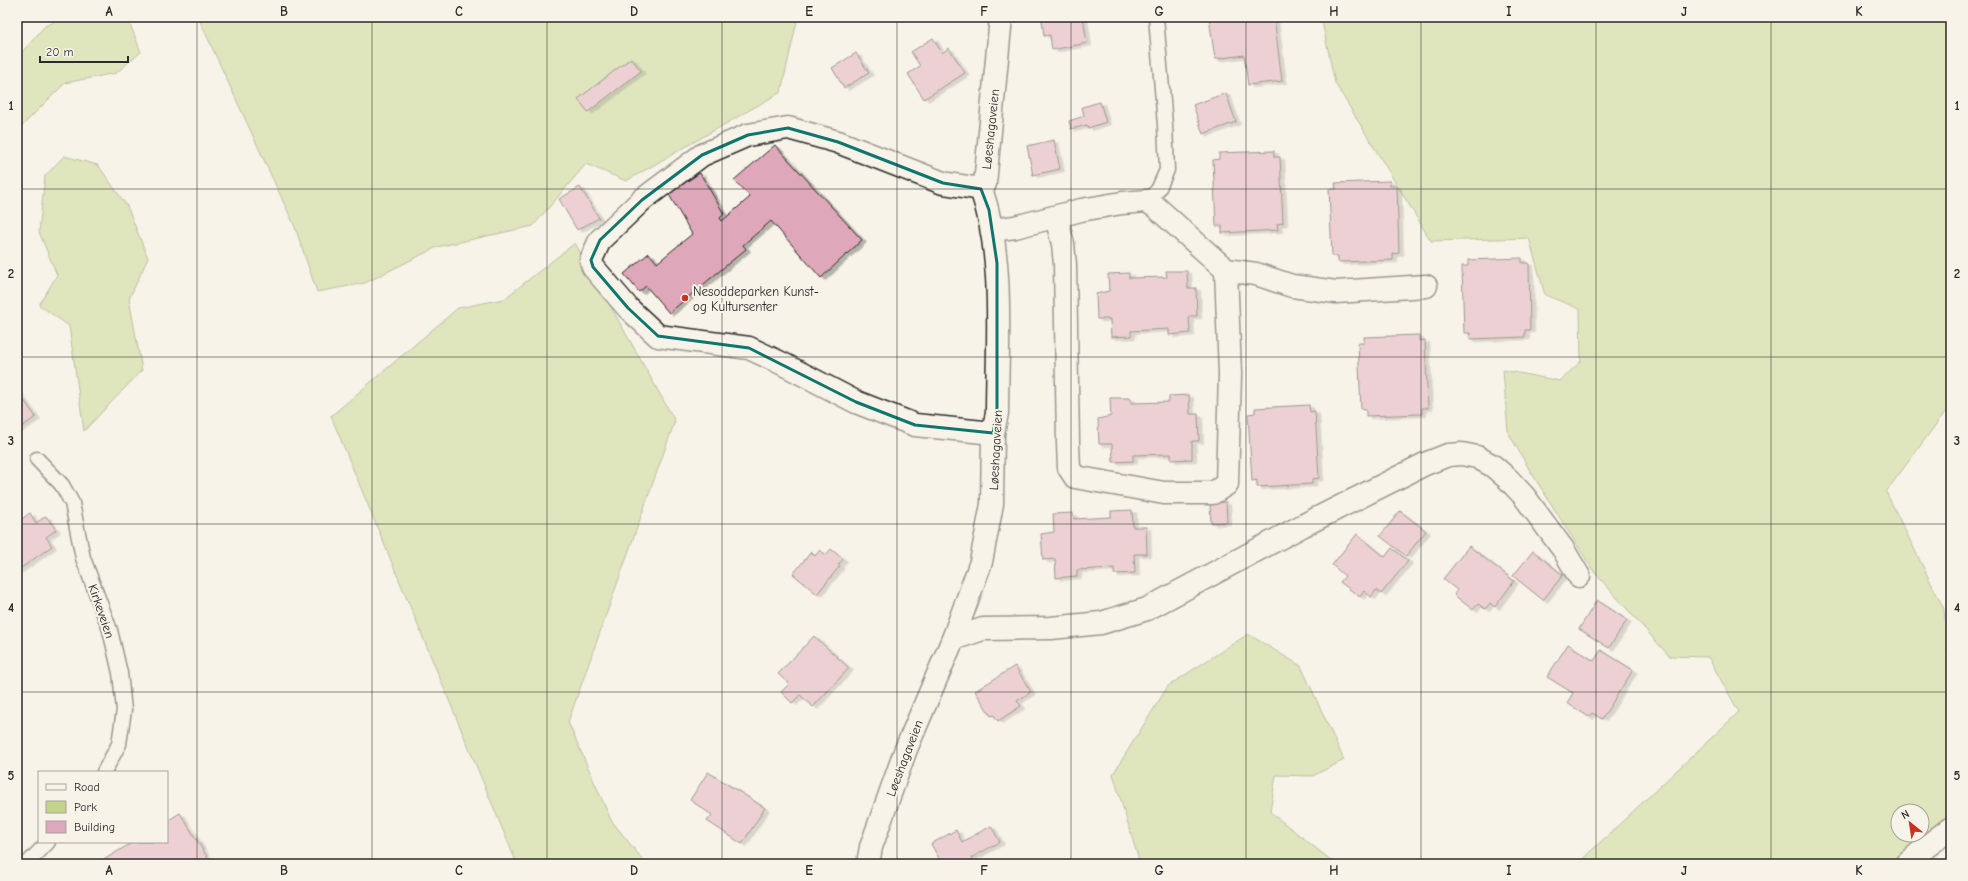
<svg xmlns="http://www.w3.org/2000/svg" width="1968" height="881" viewBox="0 0 1968 881" font-family="'Comic Neue',sans-serif">
	<style>
		.green { fill: #c2d488; stroke: #76805a; fill-rule: evenodd }
		.building { fill: #dfa7ba; stroke: #2b2b2b; filter: url(#shadow) }
		.lines { fill: none; stroke-linecap: round; stroke-linejoin: round }
		.lane-casing { stroke: #2b2b2b; stroke-width: 17 }
		.street-casing { stroke: #2b2b2b; stroke-width: 25 }
		.secondary-casing { stroke: #2b2b2b; stroke-width: 25 }
		.lane { stroke: #f7f3e8; stroke-width: 14 }
		.street { stroke: #f7f3e8; stroke-width: 22 }
		.secondary { stroke: #f7f3e8; stroke-width: 22 }
		.marked { fill: none; stroke: #0f766e; stroke-width: 3; stroke-linejoin: round }
		.grid { fill: none; stroke: #2b2b2b; stroke-width: 1; stroke-opacity: 0.55 }
		.poi-dot { fill: #c8321e; stroke: #f7f3e8; stroke-width: 1.5 }
		.labels { text-anchor: middle; stroke-width: 4; stroke-linejoin: round; paint-order: stroke }
		.street-label { font-size: 13px; fill: #2b2b2b; stroke: #f7f3e8 }
		.poi-label { font-size: 13px; fill: #2b2b2b; stroke: #f7f3e8; text-anchor: start }
		.neatline { fill: none; stroke: #2b2b2b; stroke-width: 1.5 }
		.grid-label { font-size: 13px; text-anchor: middle; font-weight: bold; fill: #2b2b2b }
	</style>
	<defs>
		<filter id="shadow"><feDropShadow dx="4.5" dy="2.5" stdDeviation="0" flood-color="#0004"/></filter>
	</defs>
	<rect width="100%" height="100%" fill="#f7f3e8"/>
	<filter id="ink" filterUnits="userSpaceOnUse"><feTurbulence type="fractalNoise" baseFrequency=".025" numOctaves="2"/><feDisplacementMap in="SourceGraphic" scale="8" xChannelSelector="R" yChannelSelector="G"/><feConvolveMatrix kernelMatrix="1 2 1 2 8 2 1 2 1" color-interpolation-filters="sRGB"/></filter>
	<g filter="url(#ink)">
		<g class="green">
			<polygon points="65,17 121,17 128,19 141,52 116,73 65,83 17,131 17,62 23,51 45,26"/>
			<polygon points="198,17 798,17 781,92 626,181 586,164 533,226 437,247 365,283 317,292 295,227"/>
			<path d="M1321,17H1951V404L1886,492L1944,609L1951,698V818L1888,864H1577L1739,712L1708,657L1669,656L1594,572L1529,469L1508,432L1503,370L1560,381L1581,361L1580,309L1545,295L1529,238L1431,241L1335,83ZM1898,811H1922V835H1898Z"/>
			<polygon points="64,156 98,165 127,206 148,258 129,299 142,370 84,431 69,326 39,305 57,275 39,232 45,176"/>
			<polygon points="575,243 675,421 568,722 611,820 646,864 517,864 331,416 458,308 504,299"/>
			<polygon points="1248,634 1301,666 1344,760 1313,776 1276,775 1270,812 1336,864 1140,864 1113,774 1168,686"/>
		</g>
		<g class="building">
			<polygon points="1046,17 1083,17 1087,43 1052,50 1050,35 1044,36 1042,20 1047,19"/>
			<polygon points="1220,17 1274,17 1282,81 1248,85 1244,55 1215,59 1209,18"/>
			<polygon points="933,38 942,53 949,48 965,73 924,99 908,74 920,66 911,52"/>
			<polygon points="856,53 869,73 844,88 832,68"/>
			<polygon points="631,58 641,71 588,112 578,99"/>
			<polygon points="1226,93 1236,122 1203,134 1193,105"/>
			<polygon points="1100,102 1106,122 1088,128 1087,125 1071,129 1069,121 1084,116 1082,107"/>
			<polygon points="1054,140 1060,169 1033,175 1027,146"/>
			<polygon points="775,145 862,240 821,278 771,221 743,245 746,249 669,313 646,286 639,292 624,274 649,253 657,263 692,234 668,193 700,173 724,214 720,218 722,221 750,197 734,180"/>
			<polygon points="1274,151 1274,157 1280,157 1283,223 1277,224 1278,230 1222,233 1222,226 1216,226 1213,160 1219,159 1219,153"/>
			<polygon points="1390,181 1390,186 1397,186 1399,253 1393,254 1393,260 1338,262 1338,256 1332,256 1329,189 1336,189 1335,183"/>
			<polygon points="580,187 599,218 577,230 559,199"/>
			<polygon points="1522,258 1522,263 1529,263 1530,330 1525,330 1525,337 1470,339 1470,333 1464,333 1462,266 1468,266 1468,260"/>
			<polygon points="1166,271 1187,271 1188,288 1196,288 1197,316 1189,316 1190,333 1169,335 1169,329 1131,331 1131,336 1111,337 1110,319 1097,319 1096,294 1109,291 1108,274 1129,273 1129,278 1167,277"/>
			<polygon points="1419,335 1419,341 1425,340 1428,408 1422,408 1422,414 1366,416 1366,410 1361,409 1358,343 1364,343 1364,337"/>
			<polygon points="18,392 36,417 17,430 17,393"/>
			<polygon points="1189,395 1190,414 1198,414 1199,441 1192,441 1192,459 1171,460 1171,454 1133,455 1133,461 1113,462 1112,444 1099,444 1098,419 1111,416 1110,398 1131,398 1131,403 1169,402 1169,396"/>
			<polygon points="1309,405 1310,412 1315,411 1319,478 1312,479 1312,484 1257,487 1257,480 1252,481 1248,414 1255,413 1255,408"/>
			<polygon points="1226,502 1227,522 1211,523 1210,503"/>
			<polygon points="1132,510 1133,527 1146,527 1147,554 1134,554 1135,573 1114,574 1114,568 1077,570 1077,576 1056,578 1055,559 1043,560 1041,534 1054,532 1053,514 1073,513 1074,519 1111,517 1111,511"/>
			<polygon points="1400,511 1426,531 1406,556 1380,536"/>
			<polygon points="30,513 36,523 46,516 56,530 46,537 52,546 17,571 17,518 19,521"/>
			<polygon points="1357,534 1385,557 1392,548 1408,561 1381,594 1376,590 1371,597 1364,591 1360,597 1340,582 1345,576 1332,565"/>
			<polygon points="1469,546 1514,581 1495,607 1490,603 1485,609 1478,604 1473,610 1454,595 1457,590 1443,579"/>
			<polygon points="831,549 843,559 838,565 840,566 817,594 793,574 811,552 815,556 820,550 826,555"/>
			<polygon points="1533,551 1563,575 1543,600 1513,576"/>
			<polygon points="1597,600 1627,620 1609,648 1579,629"/>
			<polygon points="814,636 849,668 813,707 800,695 792,703 781,692 789,684 778,674"/>
			<polygon points="1568,644 1594,661 1601,650 1633,670 1602,719 1592,713 1589,717 1567,703 1573,693 1547,677"/>
			<polygon points="1015,666 1031,692 1017,701 1021,706 998,721 994,715 991,716 975,691"/>
			<polygon points="708,772 765,808 742,844 707,821 712,815 690,800"/>
			<polygon points="180,813 211,863 97,864 133,842 167,842 167,821"/>
			<polygon points="991,826 1000,842 971,858 973,861 968,864 942,864 931,844 956,830 962,842"/>
		</g>
		<g class="lines">
			<defs>
				<g id="lane">
					<polyline points="1147,201 1158,190 1167,170 1165,125 1156,17"/>
					<polyline points="37,459 62,485 72,503 83,558 110,630 120,673 124,710 119,744 104,772"/>
					<polyline points="27,864 48,842"/>
				</g>
				<g id="street">
					<polyline points="981,189 943,183 838,142 788,128 748,135 702,155 642,200 600,240 591,260 593,267 628,308 658,336 749,348 781,363 856,402 915,425 993,433"/>
					<polyline points="981,189 985,184 1001,17"/>
					<polyline points="1056,217 1063,244 1065,264 1068,443 1069,468 1075,477 1164,493 1213,493 1227,484 1230,374 1226,270"/>
					<polyline points="992,230 1015,227 1081,210 1122,203 1147,201 1156,207 1226,270 1256,274 1292,286 1336,292 1426,286"/>
					<polyline points="953,639 983,629 1051,628 1101,623 1147,609 1302,526 1425,464 1448,455 1462,454 1477,457 1493,466 1508,479 1524,496 1563,549 1579,576"/>
					<path d="M868,864L871,847L906,749L953,639L981,562L992,504L993,433L997,413C997,342 1005,257 981,189"/>
				</g>
				<polyline id="secondary" points="1907,864 1926,847 1951,828"/>
			</defs>
			<use href="#lane" class="lane-casing"/>
			<use href="#street" class="street-casing"/>
			<use href="#secondary" class="secondary-casing"/>
			<use href="#lane" class="lane"/>
			<use href="#street" class="street"/>
			<use href="#secondary" class="secondary"/>
		</g>
	</g>
	<path d="M0 0H1968V881H0ZM788,128L838,142L943,183L981,189L989,210L997,263V413L993,433L915,425L856,402L749,348L658,336L628,308L593,267L591,260L600,240L642,200L702,155L748,135Z" fill="#f7f3e8" fill-opacity=".55" fill-rule="evenodd"/>
	<path class="marked" d="M788,128L838,142L943,183L981,189L989,210L997,263V413L993,433L915,425L856,402L749,348L658,336L628,308L593,267L591,260L600,240L642,200L702,155L748,135Z"/>
	<path class="grid" d="M197,17V864M372,17V864M547,17V864M722,17V864M897,17V864M1071,17V864M1246,17V864M1421,17V864M1596,17V864M1771,17V864M17,189H1951M17,357H1951M17,524H1951M17,692H1951"/>
	<circle class="poi-dot" cx="685" cy="298" r="4"/>
	<g class="labels">
		<g class="street-label">
			<text transform="translate(990 129) rotate(-84)" y="5">Løeshagaveien</text>
			<text transform="translate(995 450) rotate(-87)" y="5">Løeshagaveien</text>
			<text transform="translate(102 611) rotate(71)" y="5">Kirkeveien</text>
			<text transform="translate(904 758) rotate(-69)" y="5">Løeshagaveien</text>
		</g>
		<g class="poi-label">
			<text x="693" y="296">Nesoddeparken Kunst-<tspan x="693" dy="15">og Kultursenter</tspan></text>
		</g>
	</g>
	<rect width="1968" height="881" fill="none" stroke="#f7f3e8" stroke-width="44"/>
	<rect x="38" y="771" width="130" height="72" fill="#f7f3e8" stroke="#a5a39c"/>
	<rect x="46" y="784" width="20" height="6" fill="#f7f3e8" stroke="#a5a39c"/>
	<text x="74" y="791" font-size="12" fill="#2b2b2b">Road</text>
	<rect x="46" y="801" width="20" height="12" fill="#c2d488" stroke="#a5a39c"/>
	<text x="74" y="811" font-size="12" fill="#2b2b2b">Park</text>
	<rect x="46" y="821" width="20" height="12" fill="#dfa7ba" stroke="#a5a39c"/>
	<text x="74" y="831" font-size="12" fill="#2b2b2b">Building</text>
	<g transform="translate(1910 823) rotate(330)"><circle r="19" fill="#f7f3e8" stroke="#a5a39c"/>
	<path d="M0-3L7 15L0 10L-7 15Z" fill="#c8321e"/>
	<text y="-6" font-size="11" font-weight="bold" text-anchor="middle" fill="#2b2b2b">N</text>
	</g>
	<path d="M40 56v6h88v-6" fill="none" stroke="#2b2b2b" stroke-width="2"/>
	<text x="46" y="56" font-size="12" fill="#2b2b2b" stroke="#f7f3e8" stroke-width="3" paint-order="stroke">20 m</text>
	<rect x="22" y="22" width="1924" height="837" class="neatline"/>
	<g class="grid-label">
		<text x="109" y="16">A</text>
		<text x="284" y="16">B</text>
		<text x="459" y="16">C</text>
		<text x="634" y="16">D</text>
		<text x="809" y="16">E</text>
		<text x="984" y="16">F</text>
		<text x="1159" y="16">G</text>
		<text x="1334" y="16">H</text>
		<text x="1509" y="16">I</text>
		<text x="1684" y="16">J</text>
		<text x="1859" y="16">K</text>
		<text x="11" y="110">1</text>
		<text x="1957" y="110">1</text>
		<text x="11" y="278">2</text>
		<text x="1957" y="278">2</text>
		<text x="11" y="445">3</text>
		<text x="1957" y="445">3</text>
		<text x="11" y="612">4</text>
		<text x="1957" y="612">4</text>
		<text x="11" y="780">5</text>
		<text x="1957" y="780">5</text>
		<text x="109" y="875">A</text>
		<text x="284" y="875">B</text>
		<text x="459" y="875">C</text>
		<text x="634" y="875">D</text>
		<text x="809" y="875">E</text>
		<text x="984" y="875">F</text>
		<text x="1159" y="875">G</text>
		<text x="1334" y="875">H</text>
		<text x="1509" y="875">I</text>
		<text x="1684" y="875">J</text>
		<text x="1859" y="875">K</text>
	</g>
</svg>
